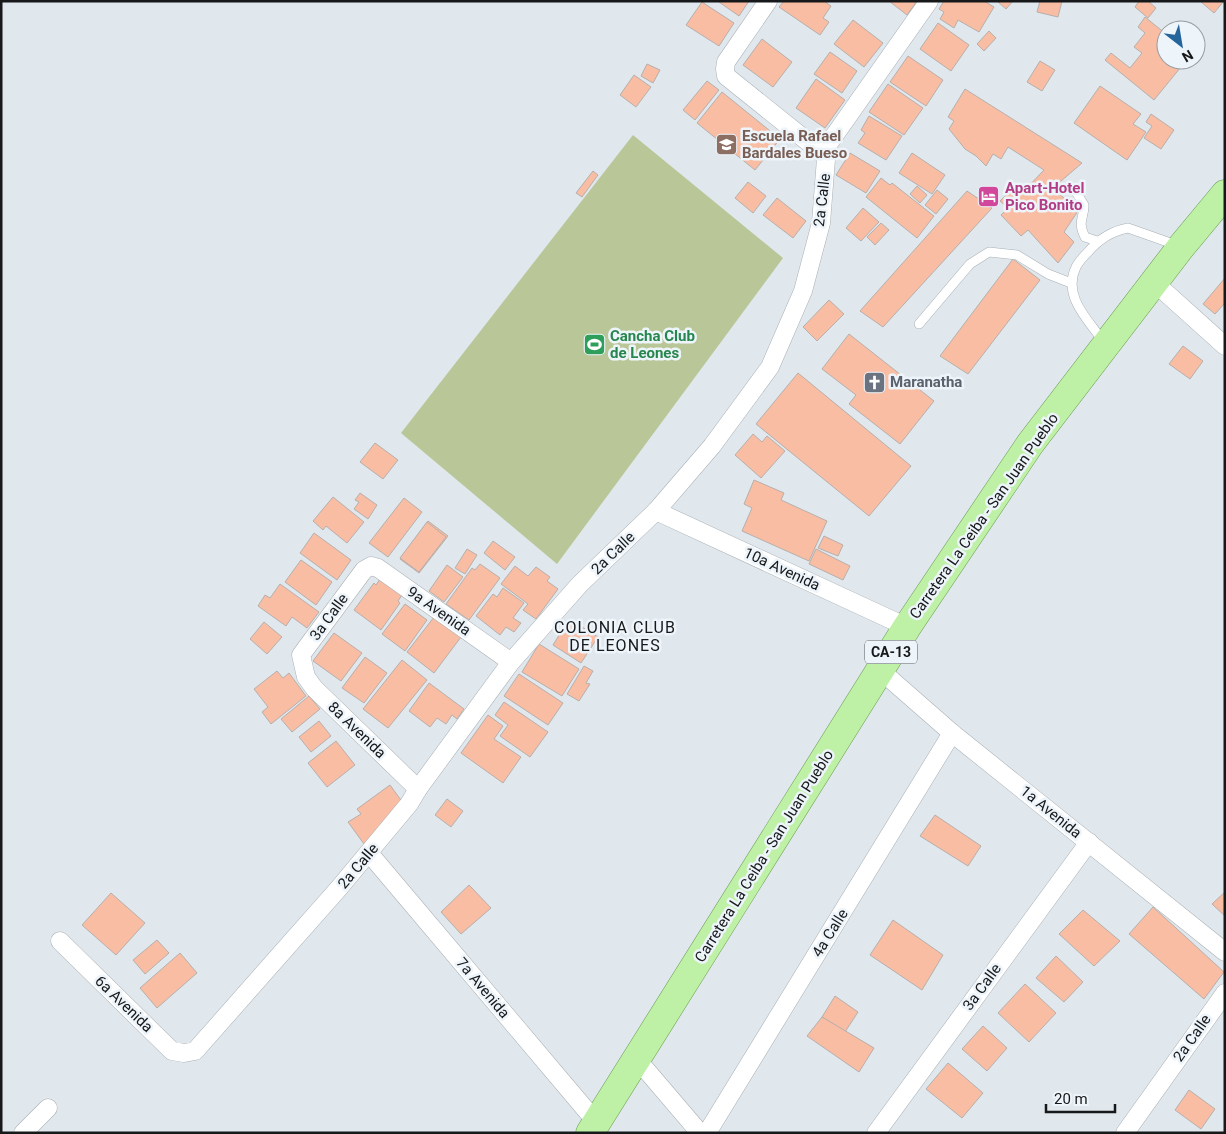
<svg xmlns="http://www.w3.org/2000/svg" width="1226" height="1134" viewBox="0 0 1226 1134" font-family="Roboto,sans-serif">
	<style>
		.green { fill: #b9c697 }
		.building { fill: #f9bda3; stroke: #b7afab }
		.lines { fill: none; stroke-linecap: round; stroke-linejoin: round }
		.service-casing { stroke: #a9b0b5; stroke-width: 10 }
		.minor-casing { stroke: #a9b0b5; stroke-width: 19 }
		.primary-casing { stroke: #679e4f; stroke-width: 29 }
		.service { stroke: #fff; stroke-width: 9 }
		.minor { stroke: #fff; stroke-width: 18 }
		.primary { stroke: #bef0a6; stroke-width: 28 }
		.labels { text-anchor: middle; stroke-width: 5; stroke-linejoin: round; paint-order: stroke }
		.shield { fill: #edf4fa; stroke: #565a5d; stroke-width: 1 }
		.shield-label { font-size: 14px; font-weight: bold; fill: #16181a }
		.education-label { font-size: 15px; font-weight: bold; fill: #785e54; stroke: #edf4fa; text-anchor: start }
		.hotel-label { font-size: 15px; font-weight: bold; fill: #b23c85; stroke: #edf4fa; text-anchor: start }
		.street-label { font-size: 15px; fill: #16181a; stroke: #edf4fa }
		.leisure-label { font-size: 15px; font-weight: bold; fill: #27864d; stroke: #edf4fa; text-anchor: start }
		.worship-label { font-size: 15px; font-weight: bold; fill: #5b616d; stroke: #edf4fa; text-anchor: start }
		.neighbourhood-label { font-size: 16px; letter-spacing: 1px; fill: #16181a; stroke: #edf4fa }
	</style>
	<rect width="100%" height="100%" fill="#e0e7ed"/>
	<polygon class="green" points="633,135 783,258 557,564 401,433"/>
	<g class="building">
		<polygon points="720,1 749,1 739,16 719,2"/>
		<polygon points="784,1 824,1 831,6 823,18 829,22 820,35 779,7"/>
		<polygon points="889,1 917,1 907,15"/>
		<polygon points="944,1 984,1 994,7 979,32 958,20 954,28 940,19 944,12 939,9"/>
		<polygon points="997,1 1013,1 1006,9"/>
		<polygon points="1040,1 1062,1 1058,17 1037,12"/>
		<polygon points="1139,1 1148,1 1156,8 1148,18 1135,7"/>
		<polygon points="1200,1 1224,1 1214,13"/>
		<polygon points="702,2 734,23 719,46 686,25"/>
		<polygon points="1145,17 1166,34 1166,60 1183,60 1185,62 1154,100 1105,60 1111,53 1130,68 1142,53 1134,47 1145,33 1138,27"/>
		<polygon points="853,20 883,43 864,67 834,44"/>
		<polygon points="938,23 969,45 951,71 920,49"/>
		<polygon points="989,31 996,38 984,51 977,44"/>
		<polygon points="762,39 792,62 773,87 743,65"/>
		<polygon points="830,52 857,71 842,93 814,74"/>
		<polygon points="908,56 943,80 926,106 890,82"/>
		<polygon points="1040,61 1055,70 1042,91 1027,82"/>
		<polygon points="647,64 660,70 653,83 641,76"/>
		<polygon points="634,75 651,87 636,107 620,95"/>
		<polygon points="816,79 845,100 825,128 796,108"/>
		<polygon points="707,81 719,90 695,120 683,110"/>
		<polygon points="888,84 923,108 904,135 869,112"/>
		<polygon points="1100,86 1141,114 1133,124 1146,132 1127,160 1074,123"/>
		<polygon points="965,89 1082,163 1053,188 1078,211 1064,232 1074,242 1058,263 1028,230 1021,236 1001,215 1008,208 1000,201 1015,186 1022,193 1044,170 1008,147 1001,159 993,154 986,166 976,156 965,149 949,129 954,121 948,117"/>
		<polygon points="722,92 780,139 755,170 697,123"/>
		<polygon points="1151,114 1174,130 1161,149 1144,138 1152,126 1146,122"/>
		<polygon points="869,116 902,136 886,160 858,143 865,133 861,130"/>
		<polygon points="850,153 880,171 866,193 836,175"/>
		<polygon points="912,153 945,175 932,194 899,173"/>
		<polygon points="593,171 598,175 582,197 576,193"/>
		<polygon points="881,178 890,185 892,183 934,216 917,238 866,197"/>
		<polygon points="748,182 766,196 753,213 735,198"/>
		<polygon points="917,186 927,195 920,203 910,194"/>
		<polygon points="937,190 948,199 936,214 925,205"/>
		<polygon points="967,191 992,208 883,327 860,311"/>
		<polygon points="777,198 806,221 793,238 763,215"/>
		<polygon points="863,208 879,222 861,241 846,228"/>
		<polygon points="881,223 889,230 875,245 867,237"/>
		<polygon points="1013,259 1040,280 968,374 940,356"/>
		<polygon points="1225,278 1225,303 1215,314 1203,304"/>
		<polygon points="829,300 844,314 817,341 803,327"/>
		<polygon points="849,334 934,401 900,444 849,404 856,395 822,369"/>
		<polygon points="1183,346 1203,361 1190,379 1169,364"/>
		<polygon points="798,373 911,466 869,516 756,424"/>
		<polygon points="753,434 762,442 767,436 785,451 761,478 735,455"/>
		<polygon points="375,443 398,460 383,479 360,462"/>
		<polygon points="754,480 784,493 781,500 827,521 809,561 742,531 752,508 744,504"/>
		<polygon points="360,493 377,505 368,519 354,509 359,502 355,500"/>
		<polygon points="333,497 364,522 347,543 326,526 323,530 313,521"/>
		<polygon points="404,498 422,512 388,557 369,543"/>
		<polygon points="428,521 448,536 419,573 400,559"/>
		<polygon points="427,522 446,537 419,572 400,558"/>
		<polygon points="314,533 351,560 337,580 300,553"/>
		<polygon points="824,536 843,545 838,556 818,548"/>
		<polygon points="493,541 515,557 505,570 484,553"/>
		<polygon points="467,549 477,555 465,574 455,568"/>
		<polygon points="816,549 850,566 843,580 809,564"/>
		<polygon points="301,560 332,582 316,605 285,582"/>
		<polygon points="480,564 500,578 469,620 446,604 472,568 475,570"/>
		<polygon points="447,565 463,577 444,602 429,591"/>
		<polygon points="515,566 528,576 536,567 550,577 547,581 558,589 536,619 523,610 528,604 501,584"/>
		<polygon points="380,579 402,595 398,601 400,603 381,630 354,610 374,583 376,585"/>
		<polygon points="280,584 319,612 307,628 292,617 286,626 258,606 265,595 270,598"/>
		<polygon points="503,588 524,603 513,618 521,623 514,632 506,627 500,635 476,616 493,594 497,597"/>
		<polygon points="405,604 427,620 405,651 382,634"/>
		<polygon points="434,617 461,637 434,673 407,652"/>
		<polygon points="569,619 598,637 581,663 553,645"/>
		<polygon points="264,622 282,637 267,654 250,639"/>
		<polygon points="334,633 362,653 341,681 313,661"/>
		<polygon points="539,644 579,669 562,696 522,672"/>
		<polygon points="365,657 387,673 364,703 342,688"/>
		<polygon points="402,660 427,680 388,728 363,709"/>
		<polygon points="584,666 593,671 586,683 590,684 579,701 567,694"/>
		<polygon points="277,671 283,678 289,673 306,696 271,724 262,712 268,707 254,689"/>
		<polygon points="519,674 563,703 548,725 504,696"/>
		<polygon points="429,683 464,709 457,719 452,715 446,724 437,718 430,727 409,711"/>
		<polygon points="309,696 320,709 292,732 281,719"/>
		<polygon points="504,702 548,732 530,757 500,736 508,725 495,715"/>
		<polygon points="488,715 503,726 494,739 521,757 503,783 461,753"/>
		<polygon points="319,721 331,736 311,752 299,737"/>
		<polygon points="336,741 355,765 327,787 308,763"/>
		<polygon points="390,785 403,803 364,844 348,822 361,814 357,809"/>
		<polygon points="447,799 463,811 451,827 435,815"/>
		<polygon points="935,815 981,846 968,866 920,836"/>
		<polygon points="469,885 491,908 461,934 441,912"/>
		<polygon points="1225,892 1225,916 1212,904"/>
		<polygon points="111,893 145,923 116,955 82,925"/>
		<polygon points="1153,907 1224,972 1204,999 1129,934"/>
		<polygon points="1083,910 1120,941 1094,966 1059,934"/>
		<polygon points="893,920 943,955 922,990 870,955"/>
		<polygon points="157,940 169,953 145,974 133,960"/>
		<polygon points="180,953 197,973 157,1008 140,988"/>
		<polygon points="1056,956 1083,982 1064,1002 1036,978"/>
		<polygon points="1025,984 1056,1013 1029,1042 998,1013"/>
		<polygon points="835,996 858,1012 845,1032 822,1017"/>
		<polygon points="822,1017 874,1048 859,1072 807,1036"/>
		<polygon points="983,1026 1007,1048 987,1071 962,1049"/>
		<polygon points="948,1063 983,1093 962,1118 926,1089"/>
		<polygon points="1189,1090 1215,1109 1201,1129 1175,1110"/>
	</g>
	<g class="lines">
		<defs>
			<g id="service">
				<path d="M1076,192L1084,205C1084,220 1077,220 1085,237L1097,241"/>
				<polyline points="919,324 970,264 989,252 1017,255 1048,274 1071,283"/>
				<path d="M1104,342C1088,320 1062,296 1076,267C1079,261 1084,256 1088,252C1099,239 1112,231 1128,228L1179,246"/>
			</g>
			<g id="minor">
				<polyline points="768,1 726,62 725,69 726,76 827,157"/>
				<polyline points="1155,283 1225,346"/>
				<polyline points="656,511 907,627"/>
				<polyline points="880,670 952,733 1225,952"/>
				<polyline points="418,789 314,688 306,677 301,655 364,570 371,566 378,568 511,662"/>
				<polyline points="369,853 597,1123"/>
				<polyline points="60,941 172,1051 184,1053 195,1051 339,888 409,804 418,789 511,662 580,584 656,511 712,446 770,367 803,291 821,223 827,146 929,1"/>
				<polyline points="636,1058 700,1133"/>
				<polyline points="23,1133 48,1108"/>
				<polyline points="707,1133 952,733"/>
				<polyline points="876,1133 1089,842"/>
				<polyline points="1125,1133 1225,993"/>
			</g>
			<polyline id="primary" points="590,1133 907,627 1030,444 1181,247 1225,194"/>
		</defs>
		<use href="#service" class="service-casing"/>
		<use href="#minor" class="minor-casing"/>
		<use href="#primary" class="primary-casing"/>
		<use href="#service" class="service"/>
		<use href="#minor" class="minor"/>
		<use href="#primary" class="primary"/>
	</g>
	<defs>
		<symbol id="school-square" viewBox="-11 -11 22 22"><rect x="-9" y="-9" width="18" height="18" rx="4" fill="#8d6e63" stroke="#edf4fa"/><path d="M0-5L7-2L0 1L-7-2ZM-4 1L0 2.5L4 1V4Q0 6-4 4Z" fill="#fff"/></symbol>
		<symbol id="hotel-square" viewBox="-11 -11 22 22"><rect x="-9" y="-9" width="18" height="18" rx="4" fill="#d1479c" stroke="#edf4fa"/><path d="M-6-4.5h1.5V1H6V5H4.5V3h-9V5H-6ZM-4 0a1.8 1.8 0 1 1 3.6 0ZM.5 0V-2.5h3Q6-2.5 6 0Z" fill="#fff"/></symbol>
		<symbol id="stadium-square" viewBox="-11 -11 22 22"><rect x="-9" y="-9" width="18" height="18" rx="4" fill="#2e9e5b" stroke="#edf4fa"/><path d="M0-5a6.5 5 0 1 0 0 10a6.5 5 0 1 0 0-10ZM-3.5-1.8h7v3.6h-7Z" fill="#fff"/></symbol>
		<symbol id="church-square" viewBox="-11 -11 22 22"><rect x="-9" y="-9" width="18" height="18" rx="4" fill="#6b7280" stroke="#edf4fa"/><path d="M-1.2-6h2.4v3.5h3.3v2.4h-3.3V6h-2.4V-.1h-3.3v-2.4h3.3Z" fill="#fff"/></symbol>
	</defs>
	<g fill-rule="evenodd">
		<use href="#school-square" x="714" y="132" width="25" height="25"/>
		<use href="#hotel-square" x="976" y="184" width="25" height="25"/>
		<use href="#stadium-square" x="582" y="332" width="25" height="25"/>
		<use href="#church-square" x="862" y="370" width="25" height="25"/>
	</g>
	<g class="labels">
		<rect class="shield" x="865" y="640.5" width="52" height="23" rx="4"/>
		<g class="shield-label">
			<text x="891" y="657">CA-13</text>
		</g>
		<g class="education-label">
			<text x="742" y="141">Escuela Rafael<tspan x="742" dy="17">Bardales Bueso</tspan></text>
		</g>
		<g class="hotel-label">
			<text x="1005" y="193">Apart-Hotel<tspan x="1005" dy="17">Pico Bonito</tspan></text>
		</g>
		<g class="street-label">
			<text transform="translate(822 200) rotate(-83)" y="5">2a Calle</text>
			<text transform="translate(984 516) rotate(-55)" y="5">Carretera La Ceiba - San Juan Pueblo</text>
			<text transform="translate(613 553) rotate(-44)" y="5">2a Calle</text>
			<text transform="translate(782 569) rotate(25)" y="5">10a Avenida</text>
			<text transform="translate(439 611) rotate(35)" y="5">9a Avenida</text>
			<text transform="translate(329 617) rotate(-54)" y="5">3a Calle</text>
			<text transform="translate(357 730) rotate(44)" y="5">8a Avenida</text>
			<text transform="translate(1051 812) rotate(39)" y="5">1a Avenida</text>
			<text transform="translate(764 856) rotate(-58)" y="5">Carretera La Ceiba - San Juan Pueblo</text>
			<text transform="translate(358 866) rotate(-50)" y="5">2a Calle</text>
			<text transform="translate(830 933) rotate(-58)" y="5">4a Calle</text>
			<text transform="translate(982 987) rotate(-54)" y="5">3a Calle</text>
			<text transform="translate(483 988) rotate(50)" y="5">7a Avenida</text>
			<text transform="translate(124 1004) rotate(44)" y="5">6a Avenida</text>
			<text transform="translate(1192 1038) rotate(-55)" y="5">2a Calle</text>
		</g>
		<g class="leisure-label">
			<text x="610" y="341">Cancha Club<tspan x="610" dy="17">de Leones</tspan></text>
		</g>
		<g class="worship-label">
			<text x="890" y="387">Maranatha</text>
		</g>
		<g class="neighbourhood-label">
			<text x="615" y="633">COLONIA CLUB<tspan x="615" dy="18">DE LEONES</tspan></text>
		</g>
	</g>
	<rect width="1226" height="1134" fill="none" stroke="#16181a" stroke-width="5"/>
	<g transform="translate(1181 45) rotate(149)"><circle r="24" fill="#edf4fa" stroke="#979ca0"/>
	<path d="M0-4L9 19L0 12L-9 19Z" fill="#24659b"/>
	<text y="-8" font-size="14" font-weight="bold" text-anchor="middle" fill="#16181a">N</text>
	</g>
	<path d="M1046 1104v8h69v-8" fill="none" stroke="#16181a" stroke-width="2.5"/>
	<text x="1054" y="1104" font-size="15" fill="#16181a" stroke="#edf4fa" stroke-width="4" paint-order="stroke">20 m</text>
</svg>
